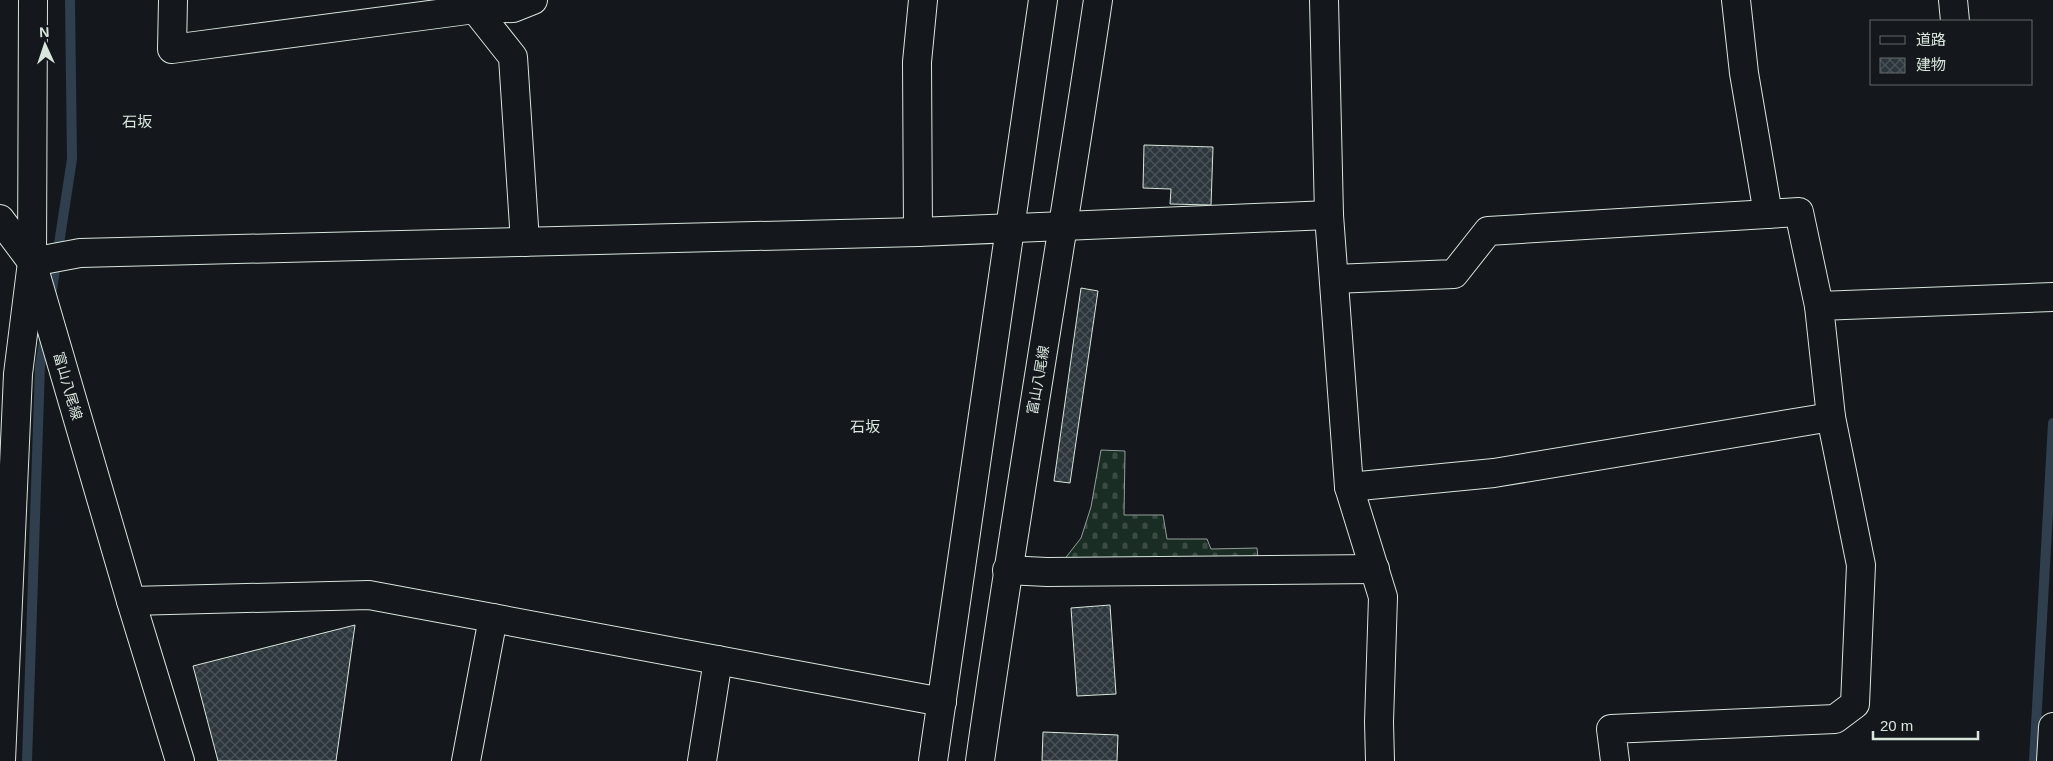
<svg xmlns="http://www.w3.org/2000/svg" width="2053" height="761" viewBox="0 0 2053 761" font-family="Arial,'Noto Sans JP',sans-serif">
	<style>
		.cemetery { fill: url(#cemetery-stones); stroke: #939e99 }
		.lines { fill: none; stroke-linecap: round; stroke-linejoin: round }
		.stream { stroke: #2f3f4d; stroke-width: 10 }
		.building { fill: url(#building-cross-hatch); stroke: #d8e6dc }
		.minor-casing { stroke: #d8e6dc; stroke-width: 30 }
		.secondary-casing { stroke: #d8e6dc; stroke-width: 30 }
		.primary-casing { stroke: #d8e6dc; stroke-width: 30 }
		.minor { stroke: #14181c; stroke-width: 28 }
		.secondary { stroke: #14181c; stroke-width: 28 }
		.primary { stroke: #14181c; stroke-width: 28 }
		.labels { text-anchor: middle; stroke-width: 4; stroke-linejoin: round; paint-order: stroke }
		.street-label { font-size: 14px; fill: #d8e6dc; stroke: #14181c }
		.neighbourhood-label { font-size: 15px; fill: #d8e6dc; stroke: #14181c }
	</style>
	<defs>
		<pattern id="cemetery-stones" width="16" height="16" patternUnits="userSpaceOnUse" patternTransform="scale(1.25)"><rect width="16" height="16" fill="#1a2d24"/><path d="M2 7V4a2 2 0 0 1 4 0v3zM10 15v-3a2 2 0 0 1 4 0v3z" fill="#3b4b43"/></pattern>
		<pattern id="building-cross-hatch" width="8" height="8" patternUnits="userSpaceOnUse" patternTransform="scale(1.25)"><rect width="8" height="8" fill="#2c363c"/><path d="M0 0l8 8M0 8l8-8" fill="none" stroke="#4a5358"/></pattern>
	</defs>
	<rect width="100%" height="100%" fill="#14181c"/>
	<polygon class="cemetery" points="1101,450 1125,451 1124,515 1163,515 1167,539 1207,539 1211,549 1257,548 1259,569 1060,565 1081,538 1091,507"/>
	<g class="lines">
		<g class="stream">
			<polyline points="51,296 72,159 70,0"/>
			<polyline points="27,761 40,366 45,335"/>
			<polyline points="2034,761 2053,423"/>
		</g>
	</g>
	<g class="building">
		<polygon points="1144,145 1213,147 1211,205 1170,204 1171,189 1143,188"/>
		<polygon points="1081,288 1098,291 1070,483 1054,481"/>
		<polygon points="1110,605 1116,694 1077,696 1071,608"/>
		<polygon points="355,625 336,761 218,761 193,666"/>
		<polygon points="1043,732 1118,735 1117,761 1042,761"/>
	</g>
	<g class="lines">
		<defs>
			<g id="minor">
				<polyline points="173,0 172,49 475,9 513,8 533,0"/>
				<polyline points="473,0 475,9 513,57 525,242"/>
				<polyline points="1324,0 1329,215 1349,487 1383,597 1379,722 1380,761"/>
				<polyline points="1736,0 1744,73 1768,214"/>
				<polyline points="1953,0 1955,21"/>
				<polyline points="918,232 917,62 923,0"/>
				<polyline points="1334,279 1454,274 1488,231 1799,212 1819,306"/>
				<polyline points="1831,417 1819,306 2053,297"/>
				<polyline points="1349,487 1494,473 1831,417 1861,565 1855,704 1835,719 1611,729 1615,761"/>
				<polyline points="1007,570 1047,572 1375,569"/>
				<polyline points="131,601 369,595 942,702"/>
				<polyline points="1,761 18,374 32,262 80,253 918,232 1329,215"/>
				<polyline points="466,761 493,618"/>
				<polyline points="702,761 718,660"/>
				<polyline points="2051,761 2053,727"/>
			</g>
			<polyline id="secondary" points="0,219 32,262"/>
			<g id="primary">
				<polyline points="33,0 32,262 131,601 180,761"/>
				<polyline points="933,761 1043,0"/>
				<path d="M980,761C1016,507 1060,254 1098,0"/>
			</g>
		</defs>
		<use href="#minor" class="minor-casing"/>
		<use href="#secondary" class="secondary-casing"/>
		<use href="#primary" class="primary-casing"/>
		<use href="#minor" class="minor"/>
		<use href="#secondary" class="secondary"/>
		<use href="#primary" class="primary"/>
	</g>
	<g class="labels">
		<g class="street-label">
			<text transform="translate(1038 380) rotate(-80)" y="5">富山八尾線</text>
			<text transform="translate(68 386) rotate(74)" y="5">富山八尾線</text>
		</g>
		<g class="neighbourhood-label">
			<text x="137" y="127">石坂</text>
			<text x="865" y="432">石坂</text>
		</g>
	</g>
	<rect x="1870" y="20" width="162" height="65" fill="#14181c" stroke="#626a69"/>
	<rect x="1880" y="36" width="25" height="8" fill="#14181c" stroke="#626a69"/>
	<text x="1916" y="45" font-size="15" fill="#d8e6dc">道路</text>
	<rect x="1880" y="58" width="25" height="15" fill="url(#building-cross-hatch)" stroke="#626a69"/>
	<text x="1916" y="70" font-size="15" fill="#d8e6dc">建物</text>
	<g transform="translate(45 45) rotate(357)" stroke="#14181c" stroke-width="4" paint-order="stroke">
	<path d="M0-4L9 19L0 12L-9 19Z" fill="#d8e6dc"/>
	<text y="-8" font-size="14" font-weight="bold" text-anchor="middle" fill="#d8e6dc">N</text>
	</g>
	<path d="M1873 731v8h105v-8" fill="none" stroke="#d8e6dc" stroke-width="2.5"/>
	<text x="1880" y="731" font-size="15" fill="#d8e6dc" stroke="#14181c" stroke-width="4" paint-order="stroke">20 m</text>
</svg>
